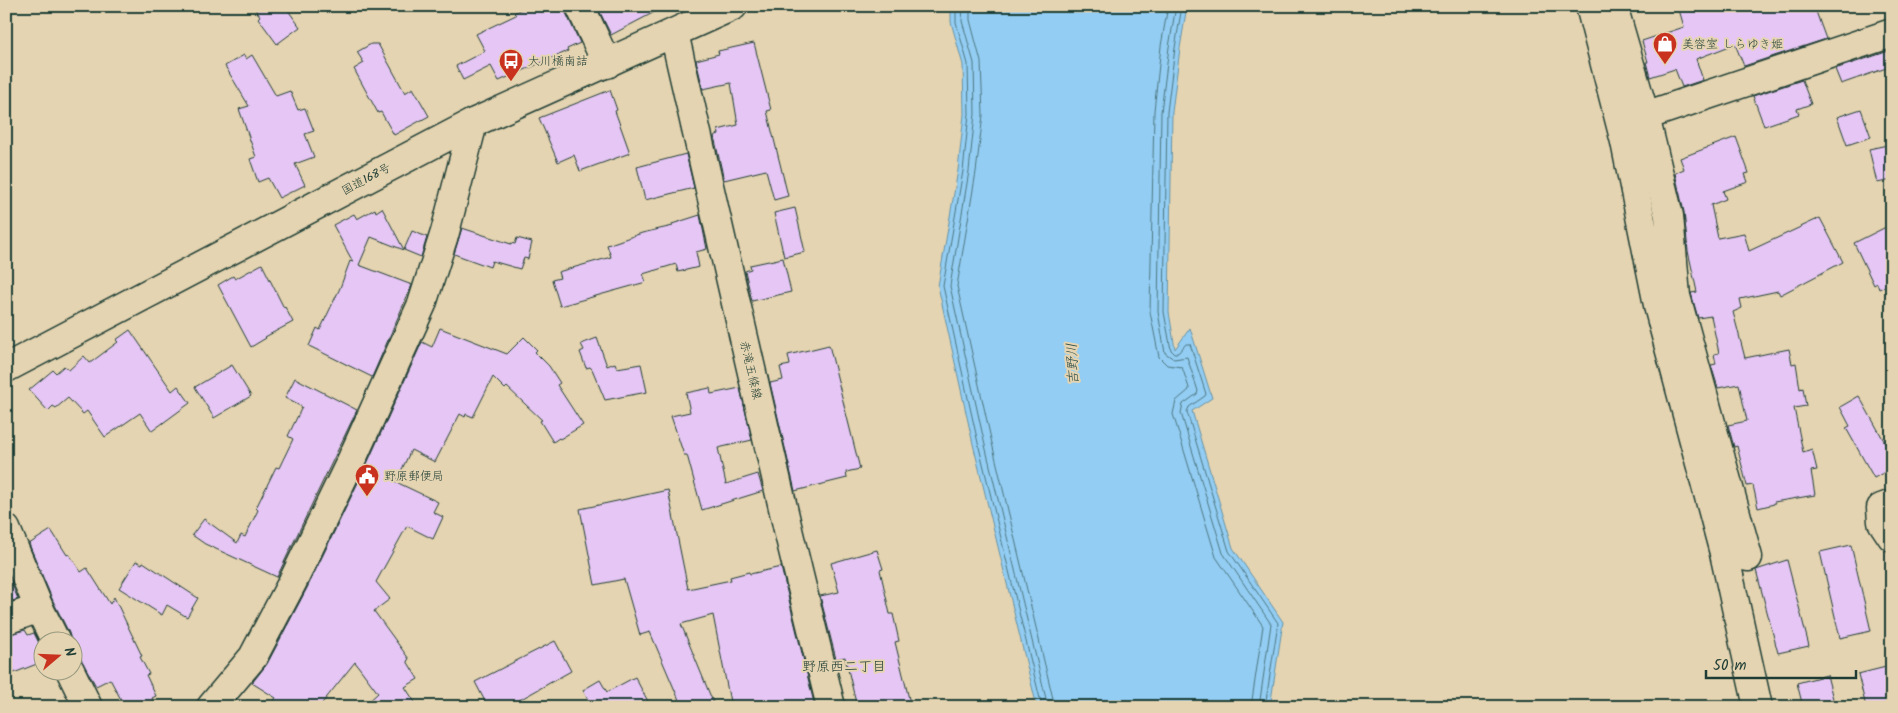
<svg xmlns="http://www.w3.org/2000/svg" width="1898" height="713" viewBox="0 0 1898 713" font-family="Kalam,'Klee One',sans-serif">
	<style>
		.water { fill: #93cdf3; stroke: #6593a7 }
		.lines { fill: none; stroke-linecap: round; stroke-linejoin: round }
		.shore { stroke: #4d7780; stroke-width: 1 }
		.building { fill: #e6c6f4; stroke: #1f3d34 }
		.minor-casing { stroke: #1f3d34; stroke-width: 31 }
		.major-casing { stroke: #1f3d34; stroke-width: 31 }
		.highway-casing { stroke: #1f3d34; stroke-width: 31 }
		.minor { stroke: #e5d4b1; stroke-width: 28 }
		.major { stroke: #e5d4b1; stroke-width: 28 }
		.highway { stroke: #e5d4b1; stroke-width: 28 }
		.labels { text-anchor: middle; stroke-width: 4; stroke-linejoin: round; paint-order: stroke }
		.poi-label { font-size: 12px; fill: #1f3d34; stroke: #e5d4b1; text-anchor: start }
		.street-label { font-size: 12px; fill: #1f3d34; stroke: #e5d4b1 }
		.water-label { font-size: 14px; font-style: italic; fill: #2b4b47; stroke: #e5d4b1 }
		.neighbourhood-label { font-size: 14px; fill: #1f3d34; stroke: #e5d4b1 }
	</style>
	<rect width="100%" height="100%" fill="#e5d4b1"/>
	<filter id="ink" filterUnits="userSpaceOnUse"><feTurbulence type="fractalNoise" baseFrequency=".02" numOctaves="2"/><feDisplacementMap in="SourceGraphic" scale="10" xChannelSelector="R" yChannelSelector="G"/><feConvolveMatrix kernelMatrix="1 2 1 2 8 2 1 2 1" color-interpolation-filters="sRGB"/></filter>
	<g filter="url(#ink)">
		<polygon class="water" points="951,6 1187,6 1180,48 1172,112 1169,312 1175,349 1190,328 1212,398 1192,411 1233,548 1283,622 1270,707 1037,707 973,444 938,286 958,170 964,114 963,65 951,22"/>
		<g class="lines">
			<g class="shore">
				<polyline points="956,6 956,22 968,64 969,114 963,171 943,286 978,443 1042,707"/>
				<polyline points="963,6 962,21 974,63 975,114 969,171 950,286 984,441 1048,707"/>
				<polyline points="970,6 970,20 981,62 983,115 976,172 957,286 991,439 1055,707"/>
				<polyline points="1168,6 1161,46 1154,111 1150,312 1159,357 1167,365 1182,367 1189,388 1189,390 1176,401 1173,414 1216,557 1263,626 1251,707"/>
				<polyline points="1176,6 1169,47 1161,112 1158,312 1165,353 1174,359 1187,357 1198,391 1197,394 1183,404 1181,413 1223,553 1271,624 1259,707"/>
				<polyline points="1182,6 1175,48 1167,112 1164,312 1171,350 1174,353 1178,353 1186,344 1190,344 1206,394 1205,396 1189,407 1187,412 1229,551 1278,623 1265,707"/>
			</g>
		</g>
		<g class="building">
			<polygon points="253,6 285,6 300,27 277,44 258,18 260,16"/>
			<polygon points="527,6 565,6 566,13 580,43 567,49 568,51 499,81 491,66 463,80 456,66 485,51 476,34 516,15 514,13"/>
			<polygon points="597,6 666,6 611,35"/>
			<polygon points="1678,6 1814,6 1826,39 1744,66 1735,44 1696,59 1703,80 1682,87 1675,69 1650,77 1646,62 1648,62 1642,41 1684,27"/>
			<polygon points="754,43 771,110 767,111 788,196 774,200 766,170 724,180 714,136 719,134 718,130 738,125 731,83 703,89 696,60 719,54 718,51"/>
			<polygon points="371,44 378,44 405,93 413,88 429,116 394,135 381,112 378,113 354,69 364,63 357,52"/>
			<polygon points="1892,50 1892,66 1841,84 1835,69"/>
			<polygon points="244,55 246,59 252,55 276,96 290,91 298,110 305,108 314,131 305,134 314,157 295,164 305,185 279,198 268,178 258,182 250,159 256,157 239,109 249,106 225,66"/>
			<polygon points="1802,80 1811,104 1797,109 1799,114 1764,126 1753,96"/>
			<polygon points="610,90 617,110 615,111 630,153 580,171 574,155 558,162 539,118"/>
			<polygon points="1861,109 1871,137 1847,145 1837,117"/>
			<polygon points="1736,137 1749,173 1745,174 1748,182 1723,191 1726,199 1711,205 1718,238 1744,233 1749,251 1820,218 1843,262 1780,295 1778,291 1740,299 1742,308 1733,312 1745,358 1789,349 1792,364 1796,363 1800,389 1803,388 1806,406 1794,408 1803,452 1812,449 1817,470 1811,471 1815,495 1774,502 1774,504 1758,508 1753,485 1747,486 1737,446 1734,447 1728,425 1747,421 1739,384 1718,388 1711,365 1716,364 1714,354 1719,353 1711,316 1698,318 1691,293 1697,292 1688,251 1684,212 1675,173 1684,169 1680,158"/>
			<polygon points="1892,144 1892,180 1877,183 1869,149"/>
			<polygon points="686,154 694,188 645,200 637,167"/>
			<polygon points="382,208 404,250 371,237 359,265 412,285 372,377 309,346 317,328 320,330 340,288 350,261 353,262 333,225 354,214 357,219 375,209 376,212"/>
			<polygon points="795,208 805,252 784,257 774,213"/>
			<polygon points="700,215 707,249 696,252 699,267 678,272 676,264 643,274 646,282 560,306 552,280 560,278 558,272 611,257 607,245 642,233 673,226 672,224"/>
			<polygon points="1892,224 1892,283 1879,289 1877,283 1874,285 1854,243"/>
			<polygon points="462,228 511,244 511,243 515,244 517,238 532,242 528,259 524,258 520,269 492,261 490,267 454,254"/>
			<polygon points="412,231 427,237 421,257 404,250"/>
			<polygon points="783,258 791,292 752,301 745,271 751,269 750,265"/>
			<polygon points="262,264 284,308 285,307 293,322 265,337 266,338 251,347 218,285 233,276 235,279"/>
			<polygon points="440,328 507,354 524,337 537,350 535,352 549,366 560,383 557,385 583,425 560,439 559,438 553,442 540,421 542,420 507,387 505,389 493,377 473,417 466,414 465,417 460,414 435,462 411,450 396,482 438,502 433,512 443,517 433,539 407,526 376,582 390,599 374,611 409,659 407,661 418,679 405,687 418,707 363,707 378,693 355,662 319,707 269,707 276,698 252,683 267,664 307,588 366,466 422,342 432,347"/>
			<polygon points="130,330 172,391 178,386 190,403 152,431 140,413 105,437 87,411 83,414 68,398 56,408 53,406 48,411 29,390 53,370 56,373 64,366 69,370 84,356 90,363 118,342 116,340"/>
			<polygon points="597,338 607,366 615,363 617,368 641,364 647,392 605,400 592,369 590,367 586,368 580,352 584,350 581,344"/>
			<polygon points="829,345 860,469 846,472 847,478 795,491 770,383 783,380 780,367 790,365 788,355"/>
			<polygon points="232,365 251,396 214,418 195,387"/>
			<polygon points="295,378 357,410 277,577 205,544 192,535 204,519 237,543 241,535 245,537 258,510 256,508 276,467 279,468 293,439 288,436 302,407 285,398"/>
			<polygon points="710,388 711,394 740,388 752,440 718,448 726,484 758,474 763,491 702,510 687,455 684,455 671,416 690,412 686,393"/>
			<polygon points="1859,396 1892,455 1892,468 1874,478 1846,428 1850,426 1840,407"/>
			<polygon points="668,490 688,589 731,580 730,577 749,572 750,574 781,567 815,707 731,707 713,615 681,624 715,707 682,707 650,632 640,635 624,579 595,585 580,509"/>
			<polygon points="51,530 67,555 69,554 81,572 87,568 110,604 114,597 142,656 140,657 149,674 146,675 156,696 152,698 156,707 125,707 110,679 96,686 72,644 72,640 71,640 69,633 53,601 29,544"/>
			<polygon points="1851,545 1871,631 1840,638 1820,552"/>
			<polygon points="877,550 883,569 880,570 890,614 893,614 899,641 895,642 911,707 857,707 845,657 836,659 820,596 839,592 831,563"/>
			<polygon points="1787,560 1809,646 1778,653 1756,570"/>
			<polygon points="136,561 142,564 143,562 198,598 187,617 167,605 162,615 119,588"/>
			<polygon points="6,570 18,599 6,603"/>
			<polygon points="25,630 28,635 34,633 42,649 42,662 6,676 6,635"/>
			<polygon points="555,641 571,671 507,707 488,707 475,682"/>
			<polygon points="1886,667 1892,690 1892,707 1866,707 1858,674"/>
			<polygon points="1827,675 1835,707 1803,707 1797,683"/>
			<polygon points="635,677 651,707 580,707 589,702 583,690 600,680 607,692"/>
		</g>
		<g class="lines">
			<defs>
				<g id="minor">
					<polyline points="580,6 607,64"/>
					<polyline points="1590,6 1625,142 1659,310 1724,553 1758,707"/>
					<polyline points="1613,6 1645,116 1669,216 1676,296 1748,557 1724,553"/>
					<polyline points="1645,116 1892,33"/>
					<polyline points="1892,504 1881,508 1882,522 1892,537"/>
					<polyline points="6,529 39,608 55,640"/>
					<polyline points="6,620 39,608"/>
					<polyline points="70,670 88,707"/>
					<polyline points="211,707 253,657 293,581 352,459 422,304 445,232 473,123"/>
				</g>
				<polyline id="major" points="674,33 789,534 831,707"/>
				<polyline id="highway" points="6,368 473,123 733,6"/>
			</defs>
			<use href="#minor" class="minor-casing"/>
			<use href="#major" class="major-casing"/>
			<use href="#highway" class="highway-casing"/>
			<use href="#minor" class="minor"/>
			<use href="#major" class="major"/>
			<use href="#highway" class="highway"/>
		</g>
	</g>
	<defs>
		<symbol id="shop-pin" viewBox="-11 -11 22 30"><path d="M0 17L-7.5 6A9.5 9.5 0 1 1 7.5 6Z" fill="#c8321e" stroke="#e5d4b1"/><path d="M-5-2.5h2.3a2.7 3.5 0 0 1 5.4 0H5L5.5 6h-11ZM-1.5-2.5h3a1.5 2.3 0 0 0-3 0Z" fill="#fff"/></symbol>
		<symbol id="bus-pin" viewBox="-11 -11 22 30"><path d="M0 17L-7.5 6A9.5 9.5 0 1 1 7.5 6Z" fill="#c8321e" stroke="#e5d4b1"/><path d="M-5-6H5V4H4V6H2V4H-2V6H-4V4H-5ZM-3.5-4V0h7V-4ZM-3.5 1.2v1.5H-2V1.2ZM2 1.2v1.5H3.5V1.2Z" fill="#fff"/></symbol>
		<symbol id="civic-pin" viewBox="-11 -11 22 30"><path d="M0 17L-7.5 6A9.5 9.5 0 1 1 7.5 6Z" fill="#c8321e" stroke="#e5d4b1"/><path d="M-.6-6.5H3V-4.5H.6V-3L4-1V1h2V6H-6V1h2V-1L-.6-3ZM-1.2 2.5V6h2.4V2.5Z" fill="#fff"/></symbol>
	</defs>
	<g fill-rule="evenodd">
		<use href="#shop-pin" x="1651" y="30" width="28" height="38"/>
		<use href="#bus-pin" x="497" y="47" width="28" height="38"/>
		<use href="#civic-pin" x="353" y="462" width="28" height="38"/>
	</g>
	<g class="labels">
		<g class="poi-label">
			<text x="1682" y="48">美容室 しらゆき姫</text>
			<text x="528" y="65">大川橋南詰</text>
			<text x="384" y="480">野原郵便局</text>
		</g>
		<g class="street-label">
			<text transform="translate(366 179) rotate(-28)" y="4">国道168号</text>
			<text transform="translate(751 370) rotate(77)" y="4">赤滝五條線</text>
		</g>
		<g class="water-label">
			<text transform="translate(1072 364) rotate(-93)" y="5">吉野川</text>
		</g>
		<g class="neighbourhood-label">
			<text x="844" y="671">野原西二丁目</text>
		</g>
	</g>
	<rect width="1898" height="713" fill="none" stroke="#e5d4b1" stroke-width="25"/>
	<rect x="12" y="12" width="1873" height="688" fill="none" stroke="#1f3d34" stroke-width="2" filter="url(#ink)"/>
	<g transform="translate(58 656) rotate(71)"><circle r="24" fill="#e5d4b1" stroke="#96987f"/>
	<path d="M0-4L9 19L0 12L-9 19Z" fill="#c8321e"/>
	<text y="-8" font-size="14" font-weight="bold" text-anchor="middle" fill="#1f3d34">N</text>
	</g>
	<path d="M1706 670v8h150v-8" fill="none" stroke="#1f3d34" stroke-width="2.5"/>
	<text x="1713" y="670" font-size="15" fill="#1f3d34" stroke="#e5d4b1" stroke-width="4" paint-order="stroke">50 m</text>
</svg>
